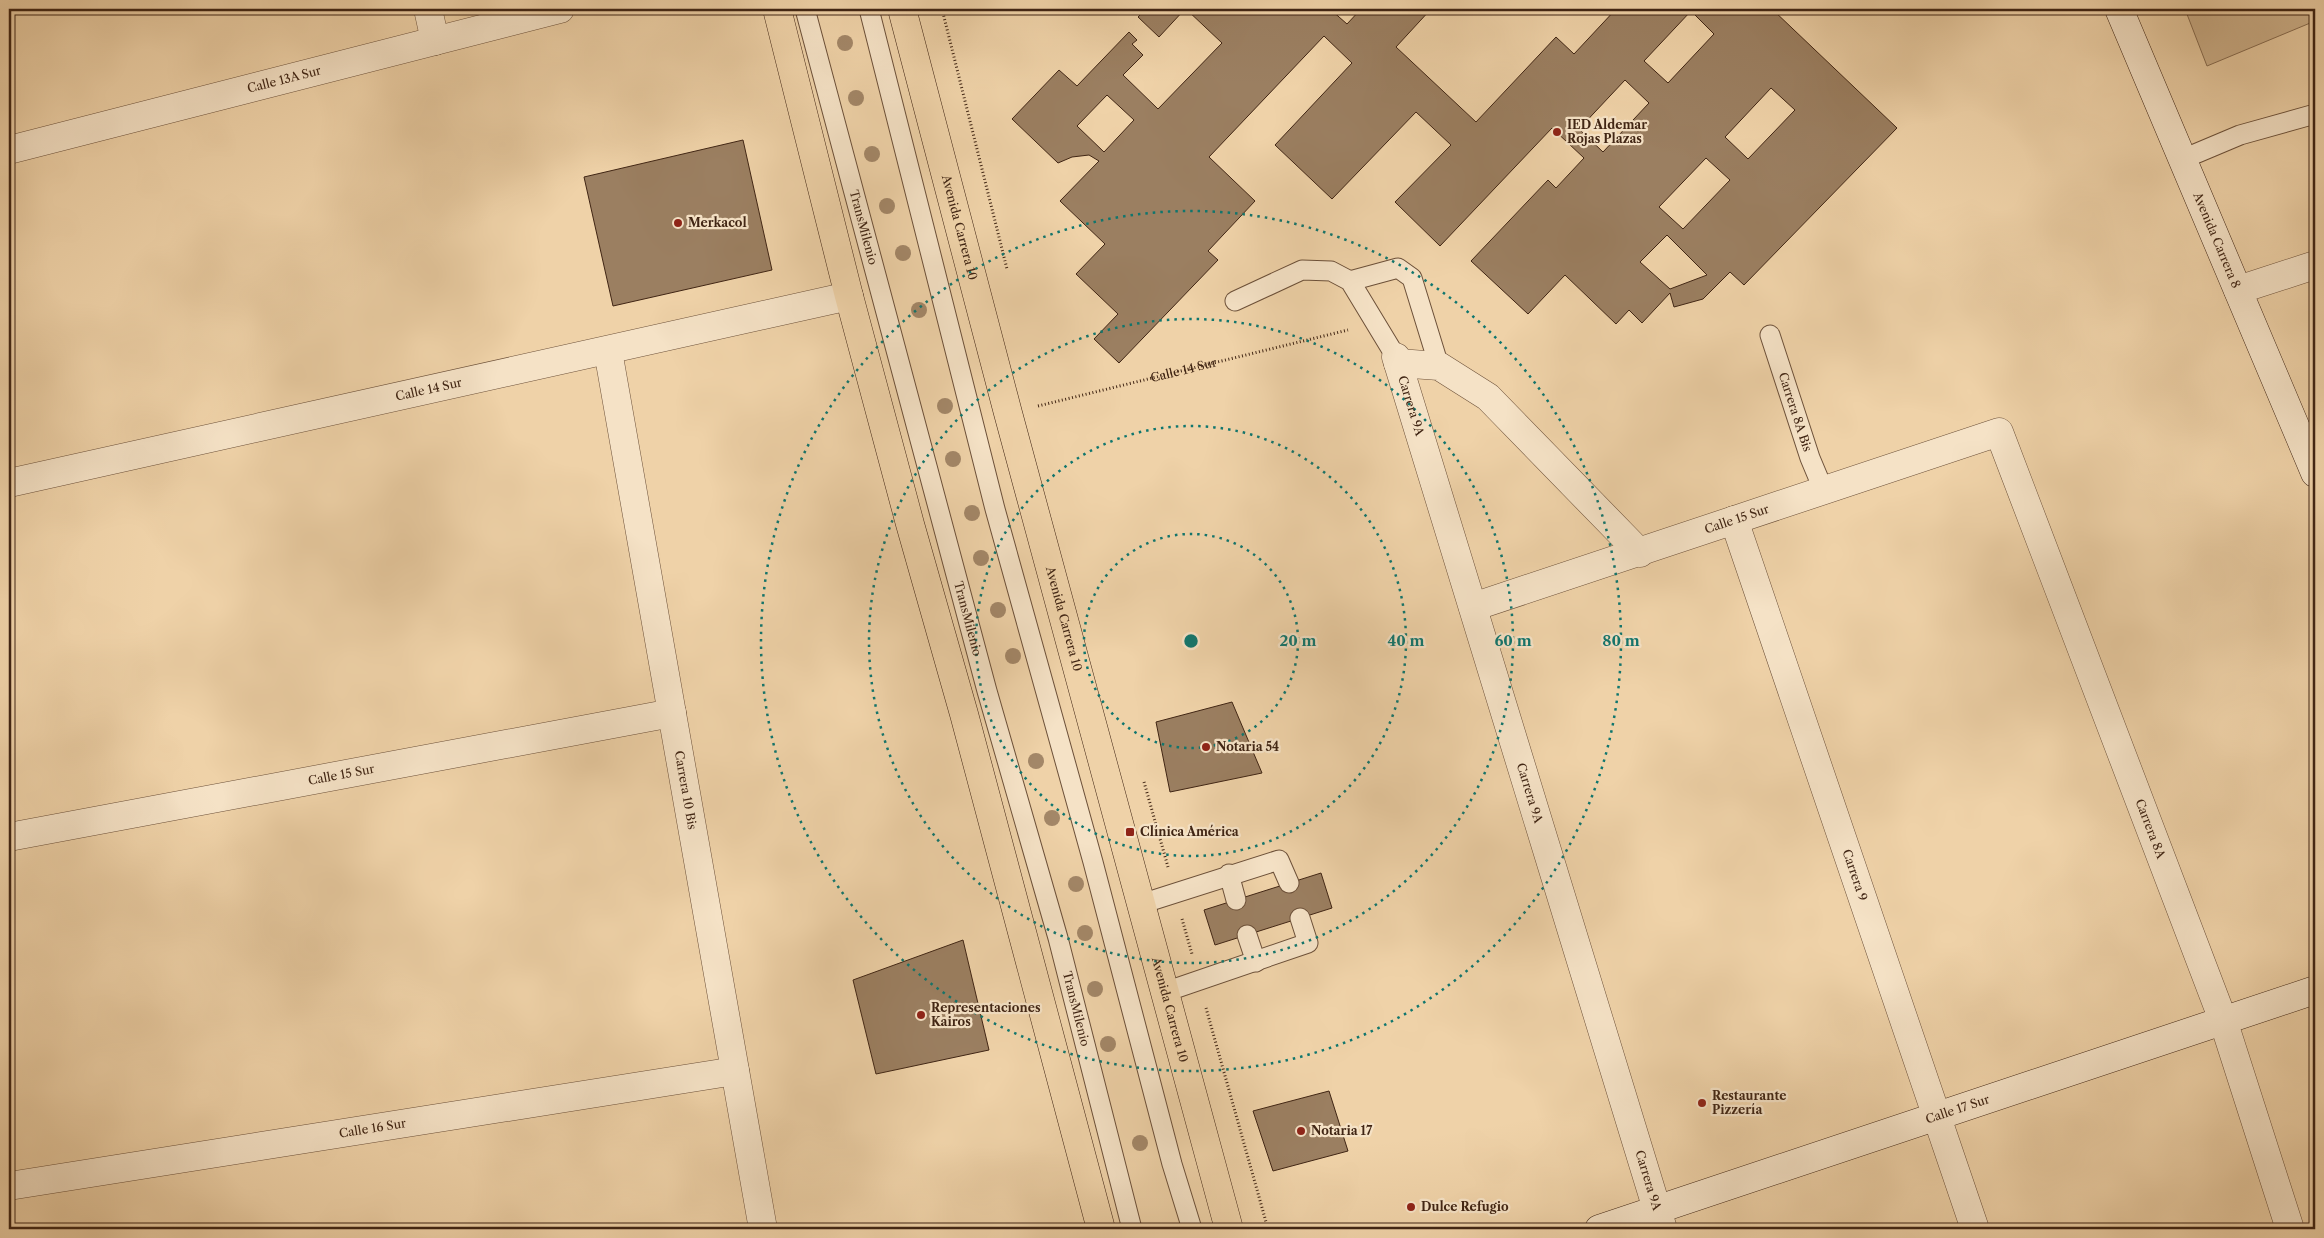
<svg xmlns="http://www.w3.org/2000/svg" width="2324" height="1238" viewBox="0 0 2324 1238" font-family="'Libre Caslon Text',serif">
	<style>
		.green { fill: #d1b58f; stroke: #886d52 }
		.building { fill: #9b7f61; stroke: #402514; fill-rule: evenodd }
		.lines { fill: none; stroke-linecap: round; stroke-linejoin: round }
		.lane-casing { stroke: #6c5039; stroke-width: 21 }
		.street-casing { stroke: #6c5039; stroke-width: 29 }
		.secondary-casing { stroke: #402514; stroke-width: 29 }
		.primary-casing { stroke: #402514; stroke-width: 29 }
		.path { stroke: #402514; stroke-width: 3; stroke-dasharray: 1 2.5; stroke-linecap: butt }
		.lane { stroke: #f5e2c6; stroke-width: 19 }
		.street { stroke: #f5e2c6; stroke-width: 28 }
		.secondary { stroke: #f5e2c6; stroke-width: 28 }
		.primary { stroke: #efd2a8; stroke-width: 28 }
		.tree { fill: #a38768 }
		.ring { fill: none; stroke: #0f766e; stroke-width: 2.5; stroke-dasharray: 2.5 5 }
		.poi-dot { fill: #8f2418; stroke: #f5e2c6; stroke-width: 2 }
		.labels { text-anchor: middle; stroke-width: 4.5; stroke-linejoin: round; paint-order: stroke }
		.street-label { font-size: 12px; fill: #402514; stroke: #f5e2c6 }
		.poi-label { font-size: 12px; font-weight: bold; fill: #402514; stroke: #f5e2c6; text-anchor: start }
		.centre { fill: #0f766e; stroke: #f5e2c6; stroke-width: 2.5 }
		.ring-label { font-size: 15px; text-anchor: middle; font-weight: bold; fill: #0f766e; stroke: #f5e2c6; stroke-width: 4.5; stroke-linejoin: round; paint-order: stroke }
	</style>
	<rect width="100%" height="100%" fill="#efd2a8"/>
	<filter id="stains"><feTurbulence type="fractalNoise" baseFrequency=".004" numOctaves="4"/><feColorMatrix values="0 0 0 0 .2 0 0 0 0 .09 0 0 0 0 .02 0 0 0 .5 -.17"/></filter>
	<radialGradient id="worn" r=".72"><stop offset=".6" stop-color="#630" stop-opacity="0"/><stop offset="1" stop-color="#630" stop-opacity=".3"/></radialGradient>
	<polygon class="green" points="2185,9 2315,9 2315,21 2207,66"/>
	<g class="building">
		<polygon points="1146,9 1185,9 1159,37 1138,17"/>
		<path d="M1186,9H1330L1347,24L1361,9H1431L1396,47L1476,122L1556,37L1574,54L1616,9H1772L1897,128L1744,285L1730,272L1703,299L1674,307L1670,293L1642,323L1629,310L1616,324L1565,275L1528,314L1471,261L1548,180L1556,188L1584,158L1552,128L1440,246L1395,202L1451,145L1416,112L1332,199L1275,145L1352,63L1324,36L1209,157L1255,201L1208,251L1218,260L1119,363L1094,339L1118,314L1076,274L1105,244L1060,201L1099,161L1089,155L1072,157L1058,163L1012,119L1059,70L1077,86L1129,32L1137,40L1132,44L1143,55L1123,75L1158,109L1222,43ZM1691,11L1714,34L1668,83L1644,61ZM1625,80L1649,103L1603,152L1579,129ZM1771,88L1795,110L1748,159L1725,137ZM1107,95L1134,120L1104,152L1077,126ZM1706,158L1730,180L1683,229L1659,207ZM1667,235L1707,275L1670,289L1640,262Z"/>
		<polygon points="743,140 772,270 613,306 584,177"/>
		<polygon points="1232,702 1262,773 1170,792 1156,722"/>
		<polygon points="1321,873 1332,908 1215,945 1204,910"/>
		<polygon points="963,940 989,1050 876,1074 853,980"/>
		<polygon points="1329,1091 1348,1151 1273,1171 1253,1111"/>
	</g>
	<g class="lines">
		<defs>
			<g id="lane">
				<path id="s2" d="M805,9L987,691L1058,938L1132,1229"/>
				<polyline points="869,9 995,509 1093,862 1172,1164 1192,1229"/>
				<polyline points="2183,159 2240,135 2315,114"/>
				<polyline points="1350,281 1398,268 1412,278 1439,366"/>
				<polyline points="1235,301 1302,270 1331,271 1350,281 1396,357"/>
				<path id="s3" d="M1770,335L1810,458L1823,489"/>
				<polyline points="1229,874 1236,900"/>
				<polyline points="1141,904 1279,860 1289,883"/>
				<polyline points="1247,935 1256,962"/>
				<polyline points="1165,992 1308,943 1300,918"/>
			</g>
			<g id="street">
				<polyline points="428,9 435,41"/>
				<path id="s4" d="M9,150L560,9"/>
				<polyline points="2238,290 2315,265"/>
				<path id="s5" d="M608,351L763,1229"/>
				<path id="s6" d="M1396,357L1663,1229"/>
				<polyline points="1398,363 1439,366 1488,397 1640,553"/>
				<path id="s7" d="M9,483L849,296"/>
				<path id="s8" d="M1734,520L1975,1229"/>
				<path id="s9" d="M1473,607C1649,550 1823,489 1999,432L2223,1020L2290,1229"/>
				<path id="s10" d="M9,837L672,713"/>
				<path id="s11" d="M9,1186L735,1071"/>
			</g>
			<g id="secondary">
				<path id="s12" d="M2119,9L2315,473"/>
				<path id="s13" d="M1599,1229L2315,990"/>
			</g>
			<g id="primary">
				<polyline points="777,9 849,296 910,524 964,714 1101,1229"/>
				<path id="s14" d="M902,9L1008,413L1229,1229"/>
			</g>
		</defs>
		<use href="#lane" class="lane-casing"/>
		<use href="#street" class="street-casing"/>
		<use href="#secondary" class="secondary-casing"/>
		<use href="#primary" class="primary-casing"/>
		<g class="path">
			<polyline points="942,9 1007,269"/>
			<path id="s1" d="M1038,406L1348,330"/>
			<polyline points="1144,782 1168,867"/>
			<polyline points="1182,919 1192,954"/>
			<polyline points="1206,1008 1268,1229"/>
		</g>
		<use href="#lane" class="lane"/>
		<use href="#street" class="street"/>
		<use href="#secondary" class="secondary"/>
		<use href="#primary" class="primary"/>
	</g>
	<g class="tree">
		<circle cx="845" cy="43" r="8"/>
		<circle cx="856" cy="98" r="8"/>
		<circle cx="872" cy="154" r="8"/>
		<circle cx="887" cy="206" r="8"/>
		<circle cx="903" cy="253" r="8"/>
		<circle cx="919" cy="310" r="8"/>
		<circle cx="945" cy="406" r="8"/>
		<circle cx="953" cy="459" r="8"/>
		<circle cx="972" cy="513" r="8"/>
		<circle cx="981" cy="558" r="8"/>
		<circle cx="998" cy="610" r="8"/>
		<circle cx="1013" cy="656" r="8"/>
		<circle cx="1036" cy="761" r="8"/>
		<circle cx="1052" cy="818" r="8"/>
		<circle cx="1076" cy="884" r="8"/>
		<circle cx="1085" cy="933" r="8"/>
		<circle cx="1095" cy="989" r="8"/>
		<circle cx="1108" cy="1044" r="8"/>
		<circle cx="1140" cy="1143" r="8"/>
	</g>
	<g class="ring">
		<circle cx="1191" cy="641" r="107"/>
		<circle cx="1191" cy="641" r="215"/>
		<circle cx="1191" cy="641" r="322"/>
		<circle cx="1191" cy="641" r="430"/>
	</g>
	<g class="poi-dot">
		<circle cx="1557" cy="132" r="5"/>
		<circle cx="678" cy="223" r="5"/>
		<circle cx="1206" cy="747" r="5"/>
		<rect x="1125" y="827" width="10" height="10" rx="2.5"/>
		<circle cx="921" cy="1015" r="5"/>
		<circle cx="1702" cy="1103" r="5"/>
		<circle cx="1301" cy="1131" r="5"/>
		<circle cx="1411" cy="1207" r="5"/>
	</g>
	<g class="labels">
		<g class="street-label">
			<text dy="4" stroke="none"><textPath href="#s4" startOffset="284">Calle 13A Sur</textPath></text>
			<text dy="4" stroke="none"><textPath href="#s2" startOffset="226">TransMilenio</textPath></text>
			<text dy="4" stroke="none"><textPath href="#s14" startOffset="226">Avenida Carrera 10</textPath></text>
			<text dy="4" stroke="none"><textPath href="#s12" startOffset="251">Avenida Carrera 8</textPath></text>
			<text dy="4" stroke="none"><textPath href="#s1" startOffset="150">Calle 14 Sur</textPath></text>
			<text dy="4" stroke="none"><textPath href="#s7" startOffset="430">Calle 14 Sur</textPath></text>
			<text dy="4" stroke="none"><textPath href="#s6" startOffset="51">Carrera 9A</textPath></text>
			<text dy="4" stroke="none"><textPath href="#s3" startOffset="81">Carrera 8A Bis</textPath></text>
			<text dy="4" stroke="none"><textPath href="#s9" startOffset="278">Calle 15 Sur</textPath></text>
			<text dy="4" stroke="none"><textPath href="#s2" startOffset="631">TransMilenio</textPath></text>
			<text dy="4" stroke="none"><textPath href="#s14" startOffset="631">Avenida Carrera 10</textPath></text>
			<text dy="4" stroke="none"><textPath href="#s10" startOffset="338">Calle 15 Sur</textPath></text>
			<text dy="4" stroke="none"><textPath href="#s5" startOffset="446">Carrera 10 Bis</textPath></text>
			<text dy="4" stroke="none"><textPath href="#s6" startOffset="456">Carrera 9A</textPath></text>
			<text dy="4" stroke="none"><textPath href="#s9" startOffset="979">Carrera 8A</textPath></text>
			<text dy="4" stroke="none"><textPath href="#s8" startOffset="375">Carrera 9</textPath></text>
			<text dy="4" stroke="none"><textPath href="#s2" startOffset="1036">TransMilenio</textPath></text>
			<text dy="4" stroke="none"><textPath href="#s14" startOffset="1036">Avenida Carrera 10</textPath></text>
			<text dy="4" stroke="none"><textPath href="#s13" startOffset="378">Calle 17 Sur</textPath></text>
			<text dy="4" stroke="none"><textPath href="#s11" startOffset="368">Calle 16 Sur</textPath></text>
			<text dy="4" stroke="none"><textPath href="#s6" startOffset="861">Carrera 9A</textPath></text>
		</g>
		<g class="poi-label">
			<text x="1567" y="129">IED Aldemar<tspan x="1567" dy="14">Rojas Plazas</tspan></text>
			<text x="688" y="227">Merkacol</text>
			<text x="1216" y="751">Notaria 54</text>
			<text x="1140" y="836">Clínica América</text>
			<text x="931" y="1012">Representaciones<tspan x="931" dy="14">Kairos</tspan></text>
			<text x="1712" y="1100">Restaurante<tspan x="1712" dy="14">Pizzería</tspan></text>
			<text x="1311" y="1135">Notaria 17</text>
			<text x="1421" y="1211">Dulce Refugio</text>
		</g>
	</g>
	<circle cx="1191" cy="641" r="8" class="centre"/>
	<g class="ring-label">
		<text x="1298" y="646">20 m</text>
		<text x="1406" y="646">40 m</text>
		<text x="1513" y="646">60 m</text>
		<text x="1621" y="646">80 m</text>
	</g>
	<rect width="2324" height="1238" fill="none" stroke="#efd2a8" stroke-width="30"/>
	<rect x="10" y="10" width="2304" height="1218" fill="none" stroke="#402514" stroke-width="2.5"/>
	<rect x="15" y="15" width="2294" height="1208" fill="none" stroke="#402514"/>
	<rect width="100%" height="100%" filter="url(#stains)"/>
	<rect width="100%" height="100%" fill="url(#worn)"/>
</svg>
